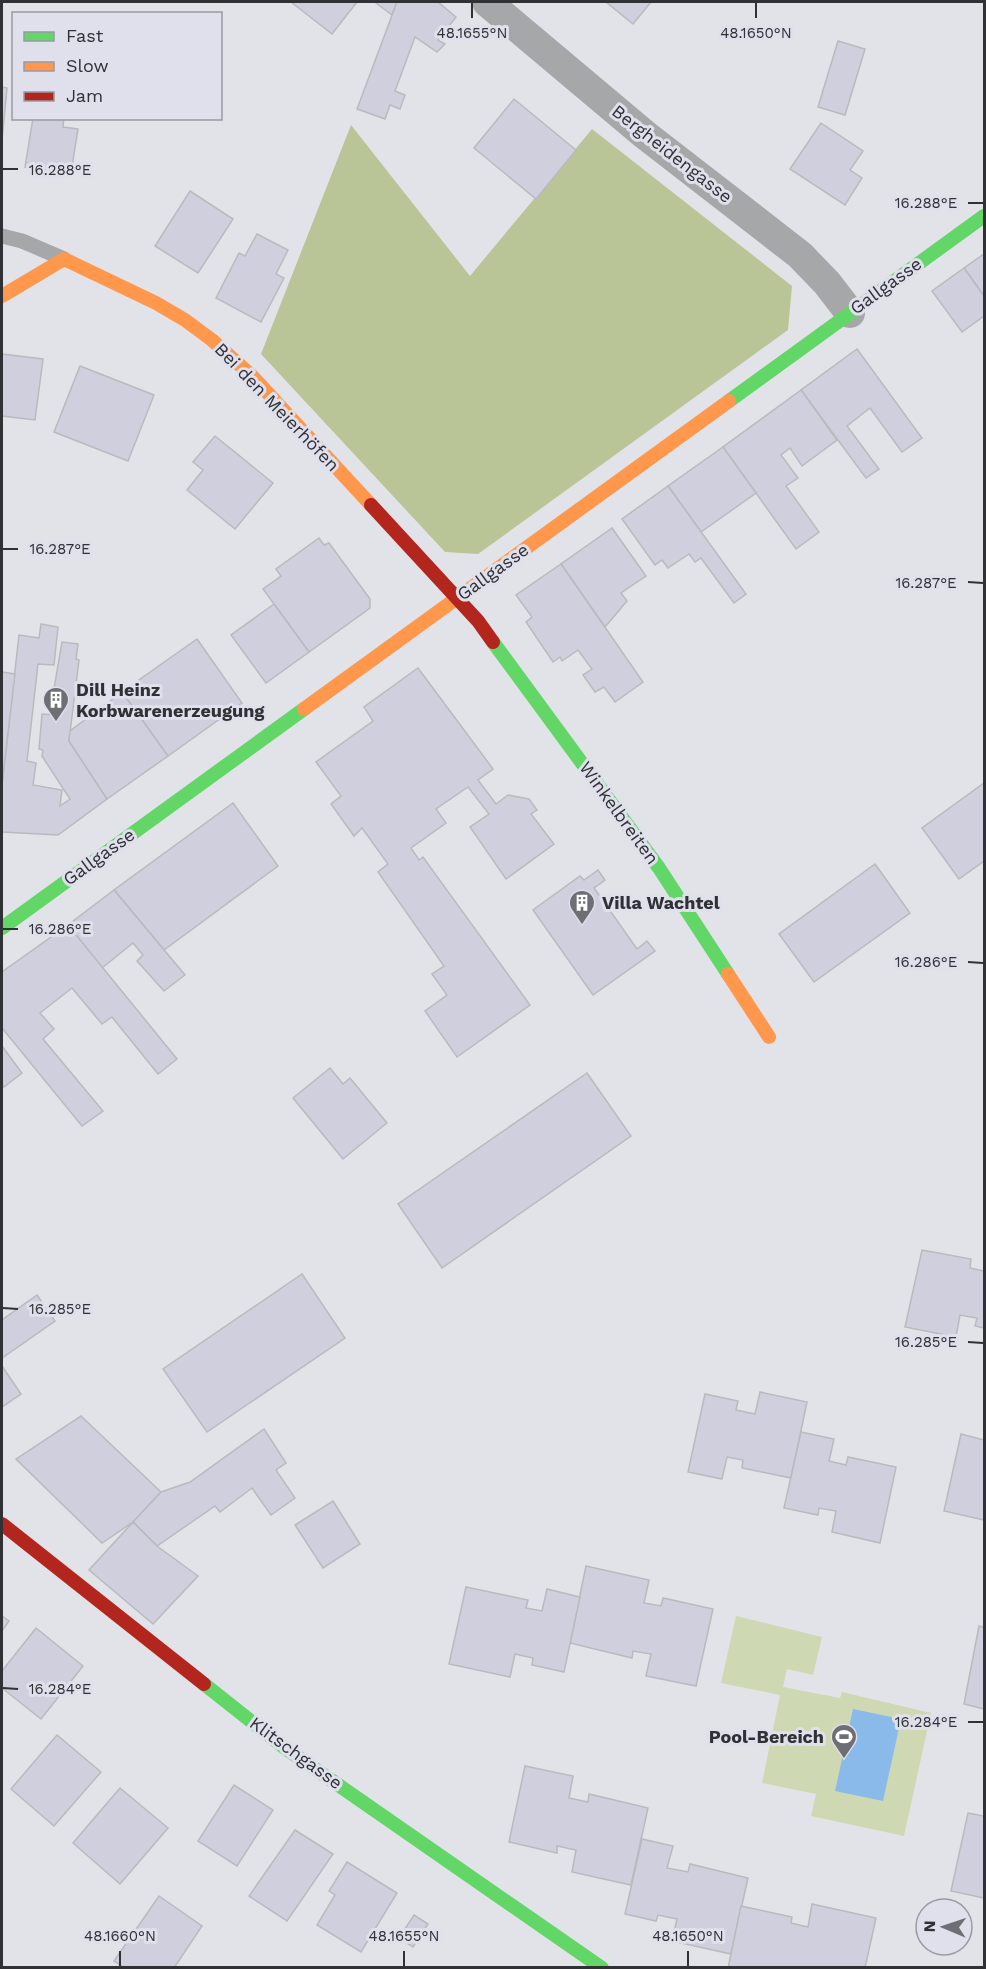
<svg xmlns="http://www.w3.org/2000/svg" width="986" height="1969" viewBox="0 0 986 1969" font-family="'Work Sans',sans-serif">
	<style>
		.green { fill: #ced9b3 }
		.forest { fill: #b9c596 }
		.water { fill: #8abaea }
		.building { fill: #cfcfde; stroke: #b9babe; stroke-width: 1.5 }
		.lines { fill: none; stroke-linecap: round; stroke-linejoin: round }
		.lane { stroke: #a6a7a8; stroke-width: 15 }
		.street { stroke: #a6a7a8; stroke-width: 30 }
		.fast { stroke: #63d668; stroke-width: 14 }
		.slow { stroke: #ff974d; stroke-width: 14 }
		.jam { stroke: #b3261e; stroke-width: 14 }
		.ticks { fill: none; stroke: #303135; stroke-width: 2 }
		.labels { text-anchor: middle; stroke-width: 6; stroke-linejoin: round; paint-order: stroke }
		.street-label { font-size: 18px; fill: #303135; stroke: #dfe0ec }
		.poi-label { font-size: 18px; font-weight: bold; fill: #303135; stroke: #dfe0ec; text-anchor: start }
		.ticks-label { font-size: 15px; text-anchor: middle; fill: #303135; stroke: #dfe0ec; stroke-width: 6; stroke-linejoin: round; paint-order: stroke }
	</style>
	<rect width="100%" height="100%" fill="#e2e3e9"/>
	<polygon class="green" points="736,1616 822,1637 813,1675 787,1669 783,1687 840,1698 842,1692 931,1713 904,1836 811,1816 816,1794 762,1783 780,1695 721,1683"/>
	<polygon class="forest" points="351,125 470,276 592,129 792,286 788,330 478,554 445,552 261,354"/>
	<polygon class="water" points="853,1709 901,1719 883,1801 835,1791"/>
	<g class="building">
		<polygon points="291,2 357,2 332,34"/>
		<polygon points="377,2 397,2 392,15 376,3"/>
		<polygon points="397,2 438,2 456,17 438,40 445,44 437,52 415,37 395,91 405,95 400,109 390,105 385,119 357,109"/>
		<polygon points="606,2 651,2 633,24"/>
		<polygon points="838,41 865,49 845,115 818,107"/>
		<polygon points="2,87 7,88 2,140"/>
		<polygon points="514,99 576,150 536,199 474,148"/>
		<polygon points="33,118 64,118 63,127 78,129 71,173 25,167"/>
		<polygon points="821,123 863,151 850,170 862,178 845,205 790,169"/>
		<polygon points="190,191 233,219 198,273 155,246"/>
		<polygon points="257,234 288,250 276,274 284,278 261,322 216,298 239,253 245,256"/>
		<polygon points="984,254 984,296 964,268"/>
		<polygon points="964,268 984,296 984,316 962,332 932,291"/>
		<polygon points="857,349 922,438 902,452 870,408 847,426 879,469 866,478 801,390"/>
		<polygon points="2,354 43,359 35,420 2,416"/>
		<polygon points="80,366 154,395 128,461 54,432"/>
		<polygon points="801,390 837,440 802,466 790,448 781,455 798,478 786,486 819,532 796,549 723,447"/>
		<polygon points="215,436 273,483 235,529 187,490 203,470 193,462"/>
		<polygon points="723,447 756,493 701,532 668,486"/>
		<polygon points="668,486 746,594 734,603 701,558 695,562 689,554 668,568 662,560 655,565 622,519"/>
		<polygon points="612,528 646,576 621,593 627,601 605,627 561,564"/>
		<polygon points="319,538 324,545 329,543 370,599 370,608 309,652 263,589 281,576 276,569"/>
		<polygon points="561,564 643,682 615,702 604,687 595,692 583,675 592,669 578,650 562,661 560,657 553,662 526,622 532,617 516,595"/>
		<polygon points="274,604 309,652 266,683 231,635"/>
		<polygon points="41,624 58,627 54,665 38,664 27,761 36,763 33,785 62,790 60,806 70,799 42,756 43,750 39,749 42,714 59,715 59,706 51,706 62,642 78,644 76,659 79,660 69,741 107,799 58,835 2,832 2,784 19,635 39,638"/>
		<polygon points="197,639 242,703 168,756 122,692"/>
		<polygon points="418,668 493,769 478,780 496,804 508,795 529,799 537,810 531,814 554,844 506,879 470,827 489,814 468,787 436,809 446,823 411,848 419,860 423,857 530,1005 457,1057 425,1011 447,995 432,974 444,966 378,872 388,864 362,828 354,836 331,804 341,796 316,762 373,721 364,707"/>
		<polygon points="2,672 15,674 2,784"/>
		<polygon points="122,692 168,756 107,799 69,741 70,731"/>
		<polygon points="984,783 984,861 959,879 922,828"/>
		<polygon points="233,803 278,866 164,950 114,890"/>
		<polygon points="875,864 910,913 814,982 779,934"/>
		<polygon points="598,870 605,880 594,888 637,949 647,941 655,951 593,995 533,910 580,876 584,880"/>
		<polygon points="114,890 185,975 164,991 137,961 143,955 133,943 102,968 68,925"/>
		<polygon points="68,925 177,1059 158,1074 112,1017 102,1024 72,988 40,1013 54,1029 43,1039 103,1111 82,1126 2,1028 2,972"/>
		<polygon points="2,1046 22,1073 4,1087 2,1084"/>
		<polygon points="330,1068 343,1084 350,1078 387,1123 343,1159 293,1098"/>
		<polygon points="587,1073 631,1136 442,1268 398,1204"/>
		<polygon points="922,1250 971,1259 970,1268 984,1271 984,1328 975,1326 977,1318 960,1315 956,1337 905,1327"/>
		<polygon points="302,1274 345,1338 207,1432 163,1369"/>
		<polygon points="37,1295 55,1321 2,1358 2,1320"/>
		<polygon points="2,1366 21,1394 2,1407"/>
		<polygon points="760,1392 807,1402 791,1478 742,1468 743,1460 727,1457 722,1479 688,1472 705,1394 738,1401 736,1410 755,1414"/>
		<polygon points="81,1416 161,1492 133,1522 102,1543 16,1459"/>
		<polygon points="264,1429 286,1463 276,1470 295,1498 271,1515 252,1488 220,1512 215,1506 157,1546 133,1522 161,1492 190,1482"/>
		<polygon points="801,1432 834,1439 829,1461 846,1465 848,1457 896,1467 880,1543 832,1532 836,1511 819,1508 818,1515 784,1508"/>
		<polygon points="961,1434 984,1440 984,1520 944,1511"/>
		<polygon points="333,1501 360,1544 323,1568 295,1525"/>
		<polygon points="133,1522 157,1546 198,1576 153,1624 89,1570"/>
		<polygon points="586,1566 649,1580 644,1603 661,1606 663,1598 713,1609 696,1686 646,1676 651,1654 633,1651 632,1658 570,1643"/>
		<polygon points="466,1587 528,1600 526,1608 542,1611 547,1589 580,1597 564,1672 532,1665 533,1658 515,1654 510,1677 449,1664"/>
		<polygon points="2,1616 9,1621 2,1631"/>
		<polygon points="979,1626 984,1627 984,1709 964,1704"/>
		<polygon points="36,1628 83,1666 41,1719 2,1688 2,1671"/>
		<polygon points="57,1735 101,1772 54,1826 11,1789"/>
		<polygon points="525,1766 573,1776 569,1798 588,1802 589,1794 648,1808 631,1885 572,1872 576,1850 557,1846 557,1853 509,1842"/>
		<polygon points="234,1785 273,1810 237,1866 198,1841"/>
		<polygon points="120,1788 168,1828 120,1884 73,1843"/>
		<polygon points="968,1813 984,1816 984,1898 951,1891"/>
		<polygon points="295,1830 333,1854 287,1921 249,1896"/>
		<polygon points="642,1839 673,1846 667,1868 688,1872 690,1864 748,1878 731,1954 672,1941 677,1919 658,1915 656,1921 625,1914"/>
		<polygon points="347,1862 397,1893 361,1952 317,1925 335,1895 329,1891"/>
		<polygon points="159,1896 202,1926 174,1968 120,1968 122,1966 114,1961"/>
		<polygon points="812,1904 876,1918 865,1968 728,1968 741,1906 792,1917 791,1923 808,1927"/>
		<polygon points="414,1915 428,1924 413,1947 399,1938"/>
	</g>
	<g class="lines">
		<polyline class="lane" points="2,236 22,241 64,259"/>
		<polyline class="street" points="487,2 644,134 800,255 827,283 850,313"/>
		<g class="fast">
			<polyline points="729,401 984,216"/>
			<polyline points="493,642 659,868 728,974"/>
			<polyline points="2,928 304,709"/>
			<polyline points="204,1684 285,1748 602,1968"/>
		</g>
		<g class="slow">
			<polyline points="2,296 64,259 156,303 185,320 212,340 253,377 371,505"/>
			<polyline points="304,709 729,401"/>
			<polyline points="728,974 769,1037"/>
		</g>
		<g class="jam">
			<polyline points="371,505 478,621 493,642"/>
			<polyline points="2,1524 204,1684"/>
		</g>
	</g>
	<path class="ticks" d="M472,18V3M756,18V3M3,169H18M968,203H983M3,549H18M968,582L983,583M3,929H18M968,962L983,963M3,1308L18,1309M968,1342L983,1343M3,1688L18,1689M968,1722H983M120,1966V1951M404,1966V1951M688,1966V1951"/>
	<defs>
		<symbol id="building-pin" viewBox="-11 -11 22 30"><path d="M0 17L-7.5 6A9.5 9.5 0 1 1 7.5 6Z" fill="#6e6f74" stroke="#dfe0ec"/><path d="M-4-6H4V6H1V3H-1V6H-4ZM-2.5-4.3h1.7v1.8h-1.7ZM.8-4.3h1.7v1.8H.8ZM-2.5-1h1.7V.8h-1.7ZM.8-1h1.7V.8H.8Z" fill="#fff"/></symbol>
		<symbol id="stadium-pin" viewBox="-11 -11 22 30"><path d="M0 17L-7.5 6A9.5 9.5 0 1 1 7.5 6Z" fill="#6e6f74" stroke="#dfe0ec"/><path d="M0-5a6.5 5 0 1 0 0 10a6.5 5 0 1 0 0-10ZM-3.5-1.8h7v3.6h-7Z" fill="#fff"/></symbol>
	</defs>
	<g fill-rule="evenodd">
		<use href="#building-pin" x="41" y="685" width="30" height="40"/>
		<use href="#building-pin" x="567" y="888" width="30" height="40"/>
		<use href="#stadium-pin" x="829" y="1722" width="30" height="40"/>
	</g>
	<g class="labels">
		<g class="street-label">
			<text transform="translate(672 154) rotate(38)" y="6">Bergheidengasse</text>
			<text transform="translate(886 286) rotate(-36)" y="6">Gallgasse</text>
			<text transform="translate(277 407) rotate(46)" y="6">Bei den Meierhöfen</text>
			<text transform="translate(493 572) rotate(-36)" y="6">Gallgasse</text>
			<text transform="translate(619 813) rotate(54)" y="6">Winkelbreiten</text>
			<text transform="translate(99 857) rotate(-36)" y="6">Gallgasse</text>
			<text transform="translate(296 1753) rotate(36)" y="6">Klitschgasse</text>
		</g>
		<g class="poi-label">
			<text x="76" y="696">Dill Heinz<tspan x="76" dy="21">Korbwarenerzeugung</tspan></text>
			<text x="602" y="909">Villa Wachtel</text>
			<text x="824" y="1743" text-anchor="end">Pool-Bereich</text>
		</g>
	</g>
	<g class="ticks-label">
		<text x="472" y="38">48.1655°N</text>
		<text x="756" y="38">48.1650°N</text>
		<text x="60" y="175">16.288°E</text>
		<text x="926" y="208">16.288°E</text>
		<text x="60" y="554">16.287°E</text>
		<text x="926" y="588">16.287°E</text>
		<text x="60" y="934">16.286°E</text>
		<text x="926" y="967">16.286°E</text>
		<text x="60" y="1314">16.285°E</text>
		<text x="926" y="1347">16.285°E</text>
		<text x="60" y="1694">16.284°E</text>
		<text x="926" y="1727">16.284°E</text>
		<text x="120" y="1941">48.1660°N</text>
		<text x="404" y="1941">48.1655°N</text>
		<text x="688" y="1941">48.1650°N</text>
	</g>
	<rect width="986" height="1969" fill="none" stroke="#303135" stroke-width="6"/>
	<rect x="12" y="12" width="210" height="108" fill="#dfe0ec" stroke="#999aa3" stroke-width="1.5"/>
	<rect x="24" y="32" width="30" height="9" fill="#63d668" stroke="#999aa3" stroke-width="1.5"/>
	<text x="66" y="42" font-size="18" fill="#303135">Fast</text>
	<rect x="24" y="62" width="30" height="9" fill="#ff974d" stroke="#999aa3" stroke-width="1.5"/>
	<text x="66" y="72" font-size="18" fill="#303135">Slow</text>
	<rect x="24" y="92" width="30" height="9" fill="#b3261e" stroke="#999aa3" stroke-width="1.5"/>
	<text x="66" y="102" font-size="18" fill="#303135">Jam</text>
	<g transform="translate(944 1927) rotate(272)"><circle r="28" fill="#dfe0ec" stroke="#999aa3" stroke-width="1.5"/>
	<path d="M0-4.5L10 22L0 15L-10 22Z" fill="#6e6f74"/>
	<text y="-9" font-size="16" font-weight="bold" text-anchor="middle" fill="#303135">N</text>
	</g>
</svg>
